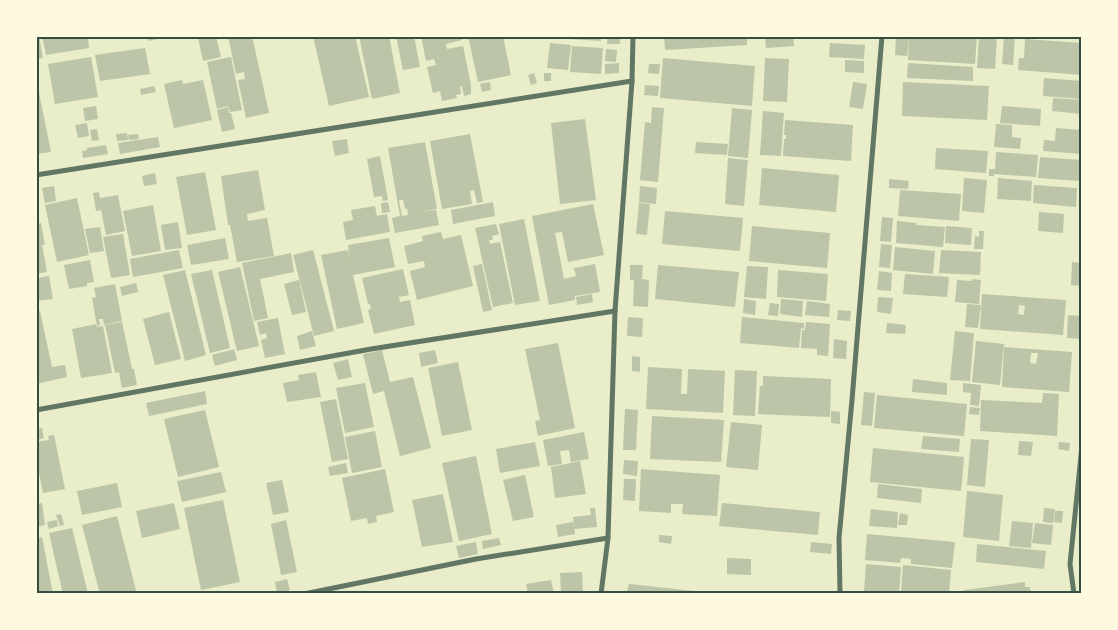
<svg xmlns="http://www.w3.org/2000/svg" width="1118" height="630" viewBox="0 0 1118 630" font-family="Poppins,sans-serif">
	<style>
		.building { fill: #bcc5a7; fill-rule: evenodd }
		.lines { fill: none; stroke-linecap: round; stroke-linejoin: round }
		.minor { stroke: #617663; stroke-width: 5 }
		.neatline { fill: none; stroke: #344e41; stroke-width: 2 }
	</style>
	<rect width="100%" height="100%" fill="#e9edc9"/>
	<g class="building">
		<polygon points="36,36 39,36 43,58 36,59"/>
		<polygon points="42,36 88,36 89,48 46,55"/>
		<polygon points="147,36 167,36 167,37 148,41"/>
		<polygon points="205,36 216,36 221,57 203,61 198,38"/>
		<polygon points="228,36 252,36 269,113 246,118 238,80 245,79 244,72 236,74"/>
		<polygon points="313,36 355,36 369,97 329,106"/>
		<polygon points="359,36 389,36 400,93 372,99"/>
		<polygon points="396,36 414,36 420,67 403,70"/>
		<polygon points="421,36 461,36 462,40 446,44 447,49 463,46 471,85 471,94 464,96 462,87 468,85 460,87 461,94 456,95 457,98 442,101 440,91 433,93 427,67 436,65 434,59 426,61"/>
		<polygon points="468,36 503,36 511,75 478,82"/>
		<polygon points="550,36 601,36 601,41 550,38"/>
		<polygon points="608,36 620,36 620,44 607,44"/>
		<polygon points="664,36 747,36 747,45 665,50"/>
		<polygon points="765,36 793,36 794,46 766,48"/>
		<polygon points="896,36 909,36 907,56 895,55"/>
		<polygon points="909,36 977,36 975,64 908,60"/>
		<polygon points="979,36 997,36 995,69 977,68"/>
		<polygon points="1004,36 1015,36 1013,65 1002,64"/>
		<polygon points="1025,39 1082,43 1082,75 1018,70 1019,58 1024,58"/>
		<polygon points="550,43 571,45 568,70 547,68"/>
		<polygon points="830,43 865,45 864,59 829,57"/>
		<polygon points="572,46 603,48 601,74 570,72"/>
		<polygon points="145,48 150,74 100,81 95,55"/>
		<polygon points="606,49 617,50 616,62 605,61"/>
		<polygon points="91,57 98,97 55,104 48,64"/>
		<polygon points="231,57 242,110 230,112 228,106 217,109 207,62"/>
		<polygon points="663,58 755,66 752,106 660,98"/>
		<polygon points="765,58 789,59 787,102 763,101"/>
		<polygon points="845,60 864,61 864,73 845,72"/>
		<polygon points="619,63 619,73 605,74 605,64"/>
		<polygon points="908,63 973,67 973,81 907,78"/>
		<polygon points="649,64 660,64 659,74 648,73"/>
		<polygon points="534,73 537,83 531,85 528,75"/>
		<rect x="544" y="73" width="7" height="8"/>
		<polygon points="36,78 51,152 36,154"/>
		<polygon points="1044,78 1082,81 1082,99 1043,96"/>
		<polygon points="182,80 183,84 203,80 212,120 174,128 164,84"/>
		<polygon points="490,82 491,90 482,92 480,84"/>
		<polygon points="853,82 867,84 863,109 849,107"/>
		<polygon points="903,82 989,86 987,120 902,116"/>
		<polygon points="645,85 659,86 658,96 644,95"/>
		<polygon points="154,86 156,92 141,95 140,89"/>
		<polygon points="1053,98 1082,100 1081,114 1052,111"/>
		<polygon points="96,106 98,119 85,121 83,108"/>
		<polygon points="1002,106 1041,109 1040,126 1000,123"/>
		<polygon points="228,107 229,113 231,113 235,129 222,132 217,110"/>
		<polygon points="652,107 664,108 658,182 640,180 645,122 651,123"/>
		<polygon points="732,108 752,110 748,158 728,156"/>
		<polygon points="763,111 784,113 781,156 760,155"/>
		<polygon points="585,119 596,200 560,204 551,123"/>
		<polygon points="785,120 853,125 851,161 783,156 784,139 786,139 786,135 784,135"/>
		<polygon points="87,123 89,136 78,138 75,125"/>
		<polygon points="996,124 1012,125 1012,137 1021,138 1020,149 994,147"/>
		<polygon points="1056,128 1082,130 1082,154 1043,151 1044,140 1055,141"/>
		<polygon points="97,129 99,140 92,141 90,130"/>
		<polygon points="127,133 128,140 117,141 116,134"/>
		<polygon points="138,134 139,139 129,140 128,135"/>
		<polygon points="470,134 483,202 477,203 474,190 470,191 472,204 442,209 430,141"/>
		<polygon points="158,137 160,147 120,154 118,143"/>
		<polygon points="347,139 349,153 335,156 332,141"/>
		<path d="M425,142L437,209L419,212L436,210L439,225L395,233L392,218L400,216L388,148ZM399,200H403L405,209L407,208L408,215L402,216Z"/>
		<polygon points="696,142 728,144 727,155 695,153"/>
		<polygon points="106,145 108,154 83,158 82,151 87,150 87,148"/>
		<polygon points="936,148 988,151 986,173 935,169"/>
		<polygon points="996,152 1038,155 1036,177 994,174 994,176 989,176 989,169 995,169"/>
		<polygon points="380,156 388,200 383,201 382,196 374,197 367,159"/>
		<polygon points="1040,157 1081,160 1079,181 1038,178"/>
		<polygon points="728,158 748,160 744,206 725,204"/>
		<polygon points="762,168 839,175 836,212 759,205"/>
		<polygon points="258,170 265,210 247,214 248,221 267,218 274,256 237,262 230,225 228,225 221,176"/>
		<polygon points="205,172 216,230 187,235 176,177"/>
		<polygon points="155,173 157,184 144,186 142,176"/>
		<polygon points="964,178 987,180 984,213 962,211"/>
		<polygon points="998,178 1032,181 1031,201 997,199"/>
		<polygon points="889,179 909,181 908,189 889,188"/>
		<polygon points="1034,185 1077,188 1076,207 1033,203"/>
		<polygon points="54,186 56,201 45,203 42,188"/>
		<polygon points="640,186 657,188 656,204 639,202"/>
		<polygon points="900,190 961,194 959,221 898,216"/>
		<polygon points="99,192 100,198 118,195 125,231 106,235 101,210 96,211 93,193"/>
		<polygon points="77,198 89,255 57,262 45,205"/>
		<polygon points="388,202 390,212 382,213 381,203"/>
		<polygon points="493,202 495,216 453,224 451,210"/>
		<polygon points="639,203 650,204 647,235 636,234"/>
		<polygon points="593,204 604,255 568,262 562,232 555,233 564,279 576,276 574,268 595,264 600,292 575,296 575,300 549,305 532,216"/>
		<polygon points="153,205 161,251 132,256 123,211"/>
		<polygon points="375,206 377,216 387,214 390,232 346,240 343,222 353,220 351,210"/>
		<polygon points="665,211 743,218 740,251 662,244"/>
		<polygon points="1039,212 1064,214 1063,233 1038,231"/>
		<polygon points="882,217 893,218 891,242 880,241"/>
		<polygon points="524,219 540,301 515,305 499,224"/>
		<polygon points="897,221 917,223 916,225 945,227 943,247 896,243"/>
		<polygon points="178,222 182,248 165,250 161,225"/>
		<polygon points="41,223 45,245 42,245 47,272 36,274 36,224"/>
		<polygon points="496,224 499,234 492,236 493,240 489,240 490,244 500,242 513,303 493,307 475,228"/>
		<polygon points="752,226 830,233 827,268 749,261"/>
		<polygon points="946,226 972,228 971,245 945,243"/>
		<polygon points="100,227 104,251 90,253 85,229"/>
		<polygon points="979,231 984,231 983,249 974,249 975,236 979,237"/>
		<polygon points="441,232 443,239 461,235 473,286 417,300 410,271 425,267 424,261 408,264 404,246 423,241 422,236"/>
		<polygon points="123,234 130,275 111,278 103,237"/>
		<polygon points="225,238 229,259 191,265 187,245"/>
		<polygon points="389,238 395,267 353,275 364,323 337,329 321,255 348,250 350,260 348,245"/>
		<polygon points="881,244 892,245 890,268 879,267"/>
		<polygon points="895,247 935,251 933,274 893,270"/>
		<polygon points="179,250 183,268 133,277 130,259"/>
		<polygon points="313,250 334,331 314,336 293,255"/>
		<polygon points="941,250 981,252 980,275 939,273"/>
		<polygon points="291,253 294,272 260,279 268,318 254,321 242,263"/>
		<polygon points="90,260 94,282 87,283 87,286 69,289 64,265"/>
		<polygon points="1072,262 1082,263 1082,286 1071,285"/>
		<polygon points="482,264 492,310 483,312 473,266"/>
		<polygon points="630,265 643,265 642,279 649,280 648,307 633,306 634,280 630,280"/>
		<polygon points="658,265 739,272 735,307 655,299"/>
		<polygon points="747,266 768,267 766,299 744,297"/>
		<polygon points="240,267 259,346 237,351 218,272"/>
		<polygon points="403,269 409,295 399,297 400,302 410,300 415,325 374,334 368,310 371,309 370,304 368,304 362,278"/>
		<polygon points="185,270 206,355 185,361 163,275"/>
		<polygon points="212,270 230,348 210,353 191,274"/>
		<polygon points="778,270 828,274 826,301 777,297"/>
		<polygon points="879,271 892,273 891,291 877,290"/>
		<polygon points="905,274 949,277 947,297 903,294"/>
		<polygon points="49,276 53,299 36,301 36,278"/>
		<polygon points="972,279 981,280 979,304 955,302 957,280 972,281"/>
		<polygon points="299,280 306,312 292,315 284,284"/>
		<polygon points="136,283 138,292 122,296 120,287"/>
		<polygon points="115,284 122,321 104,325 103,319 99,319 100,325 97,326 92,298 96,297 94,288"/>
		<polygon points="592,294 593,302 577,305 576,297"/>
		<path d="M982,294L1066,300L1063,335L980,329ZM1019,305L1025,306L1024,315L1018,314Z"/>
		<polygon points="878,297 893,298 891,314 877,312"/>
		<polygon points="744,299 756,301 755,315 743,313"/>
		<polygon points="781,299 803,301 802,317 780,314"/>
		<polygon points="807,301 830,304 829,317 805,315"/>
		<polygon points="770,303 779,304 778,316 768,315"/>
		<polygon points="967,304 981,305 978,328 965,327"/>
		<polygon points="838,310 851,311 850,321 837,320"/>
		<polygon points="40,311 52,367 65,365 67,377 36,384 36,312"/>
		<polygon points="169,312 181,359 155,365 143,319"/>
		<polygon points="1068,315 1082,316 1082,339 1067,338"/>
		<polygon points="628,317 643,318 642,337 627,336"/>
		<polygon points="742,317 804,323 804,329 801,328 799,348 740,343"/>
		<polygon points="278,318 285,354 265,358 261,340 267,338 266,333 260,335 257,322"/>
		<polygon points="122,322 132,369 134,369 137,385 122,388 119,372 115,373 105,325"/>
		<polygon points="806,322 830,324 828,356 817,355 817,349 801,348 802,330 805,330"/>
		<polygon points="887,323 906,325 905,334 886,333"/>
		<polygon points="96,324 97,327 103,326 112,373 81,378 72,329"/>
		<polygon points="312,331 316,346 300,350 297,336"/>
		<polygon points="955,331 974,333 970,381 950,380"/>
		<polygon points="834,339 847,341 846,359 833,358"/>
		<polygon points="976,341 1004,344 1000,385 972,382"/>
		<polygon points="558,343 575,428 538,436 535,421 540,420 525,349"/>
		<path d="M1004,347L1072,352L1069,392L1002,387ZM1031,353H1038L1036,364L1030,363Z"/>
		<polygon points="234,349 237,360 215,366 212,355"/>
		<polygon points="382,350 390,382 413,377 431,448 400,456 384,391 373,394 363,354"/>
		<polygon points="435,350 438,363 421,367 419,353"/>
		<polygon points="632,356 640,357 640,372 632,371"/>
		<polygon points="348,359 352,377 338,380 333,363"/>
		<polygon points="458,362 472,430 442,436 428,368"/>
		<polygon points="648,367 682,369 681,394 687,394 688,369 725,371 723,413 646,409"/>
		<polygon points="735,370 757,371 755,416 733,415"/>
		<polygon points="316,372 321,397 287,402 283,383 299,380 298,375"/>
		<polygon points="763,376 831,379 830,417 758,414 760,386 763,386"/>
		<polygon points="913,379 947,383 947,395 912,392"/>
		<polygon points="365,383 374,427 345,433 336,388"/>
		<polygon points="963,383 981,385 979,406 970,405 971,393 963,392"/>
		<polygon points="205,391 207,404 149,416 146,403"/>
		<polygon points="864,392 875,393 872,426 861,425"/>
		<polygon points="1043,393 1059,394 1057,436 980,431 981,400 1042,403"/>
		<polygon points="877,395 967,404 964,436 874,428"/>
		<polygon points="336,399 348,459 332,462 320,402"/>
		<polygon points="970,407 980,408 979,415 969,414"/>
		<polygon points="625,409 638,410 636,450 623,450"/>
		<polygon points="205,410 219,467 178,477 164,419"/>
		<polygon points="831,411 840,412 840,424 831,423"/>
		<polygon points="652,416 724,420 721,462 650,459"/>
		<polygon points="731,422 762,425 758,470 726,467"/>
		<polygon points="42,428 44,438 36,440 36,429"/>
		<polygon points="375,431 382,467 352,473 345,437"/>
		<polygon points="584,432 589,459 571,462 569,450 560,451 562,464 548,466 543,440"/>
		<polygon points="54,435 65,489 43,493 36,458 36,442 49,440 48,436"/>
		<polygon points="923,436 960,439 959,452 921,449"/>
		<polygon points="971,439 989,440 985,487 967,485"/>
		<polygon points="1019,441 1033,442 1031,456 1018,455"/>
		<polygon points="535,442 540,466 500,473 496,449"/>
		<polygon points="1059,442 1070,443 1069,451 1058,449"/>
		<polygon points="873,448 964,457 961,491 870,482"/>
		<polygon points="476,456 492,534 459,541 442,463"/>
		<polygon points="624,460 638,461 637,476 623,474"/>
		<polygon points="580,461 586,494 555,498 551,467"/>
		<polygon points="346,463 348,473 330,476 328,467"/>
		<polygon points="385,469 394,512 376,516 377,522 368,524 367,518 351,521 342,478"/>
		<polygon points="641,469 720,475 717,516 682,514 683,504 671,504 671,513 639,511"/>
		<polygon points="221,472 226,492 182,502 177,481"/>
		<polygon points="525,475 534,517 513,521 503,480"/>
		<polygon points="624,479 636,479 635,501 623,500"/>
		<polygon points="282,480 289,512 273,515 266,483"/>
		<polygon points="117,483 122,507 82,515 77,491"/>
		<polygon points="878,484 922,489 921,503 877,498"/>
		<polygon points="967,491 1003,495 999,541 963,537"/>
		<polygon points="443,494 453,542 422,547 412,500"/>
		<polygon points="223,500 240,582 201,590 184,508"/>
		<polygon points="42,503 45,525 36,527 36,504"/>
		<polygon points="174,503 180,529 142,538 136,511"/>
		<polygon points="722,503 820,512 818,535 719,526"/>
		<polygon points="590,508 595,508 597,527 574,529 573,517 591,515"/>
		<polygon points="1044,508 1055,509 1053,523 1043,522"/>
		<polygon points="871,509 898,512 897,528 869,526"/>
		<polygon points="1055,511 1063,511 1062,523 1054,522"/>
		<polygon points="900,513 908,515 907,525 898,525"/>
		<polygon points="61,514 64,525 60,526 56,515"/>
		<polygon points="117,516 137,594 100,594 82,525"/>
		<polygon points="57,520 58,526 49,529 47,522"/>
		<polygon points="286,520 297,572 281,575 271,524"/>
		<polygon points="1012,521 1033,523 1031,548 1009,546"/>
		<polygon points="573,522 575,534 558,537 556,525"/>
		<polygon points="1035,523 1053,525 1051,545 1032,543"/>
		<polygon points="72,528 88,594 63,594 49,533"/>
		<polygon points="867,534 955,542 952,568 911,564 911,559 901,558 900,563 865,560"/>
		<polygon points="659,535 672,536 671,544 659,542"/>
		<polygon points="42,537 53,594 36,594 36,539"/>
		<polygon points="499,538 501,545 483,549 482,541"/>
		<polygon points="476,542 478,554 459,558 456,546"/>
		<polygon points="811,542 832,544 831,554 810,552"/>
		<polygon points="977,544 1046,551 1044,569 976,562"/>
		<polygon points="727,558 751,559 751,575 727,574"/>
		<polygon points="866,564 901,567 899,594 864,592"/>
		<polygon points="903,565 951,570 949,594 901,592"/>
		<polygon points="582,572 583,594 561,594 560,573"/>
		<polygon points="287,579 290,590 277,593 275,582"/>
		<polygon points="551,580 554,594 528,594 526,584"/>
		<polygon points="1025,582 1025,587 1030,587 1031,594 965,594 964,590"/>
		<polygon points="629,584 704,592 704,594 626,594"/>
	</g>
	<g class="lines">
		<g class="minor">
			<polyline points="36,175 632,81"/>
			<polyline points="36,410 371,349 615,311"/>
			<polyline points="304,594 476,559 608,538"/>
			<polyline points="601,594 608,538 615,311 632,81 633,36"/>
			<polyline points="840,594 839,538 852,400 882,36"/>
			<polyline points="1074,594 1070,564 1082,446"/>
		</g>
	</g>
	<rect width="1118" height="630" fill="none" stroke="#fefae0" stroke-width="75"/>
	<rect x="38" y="38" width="1042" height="554" class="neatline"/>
</svg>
